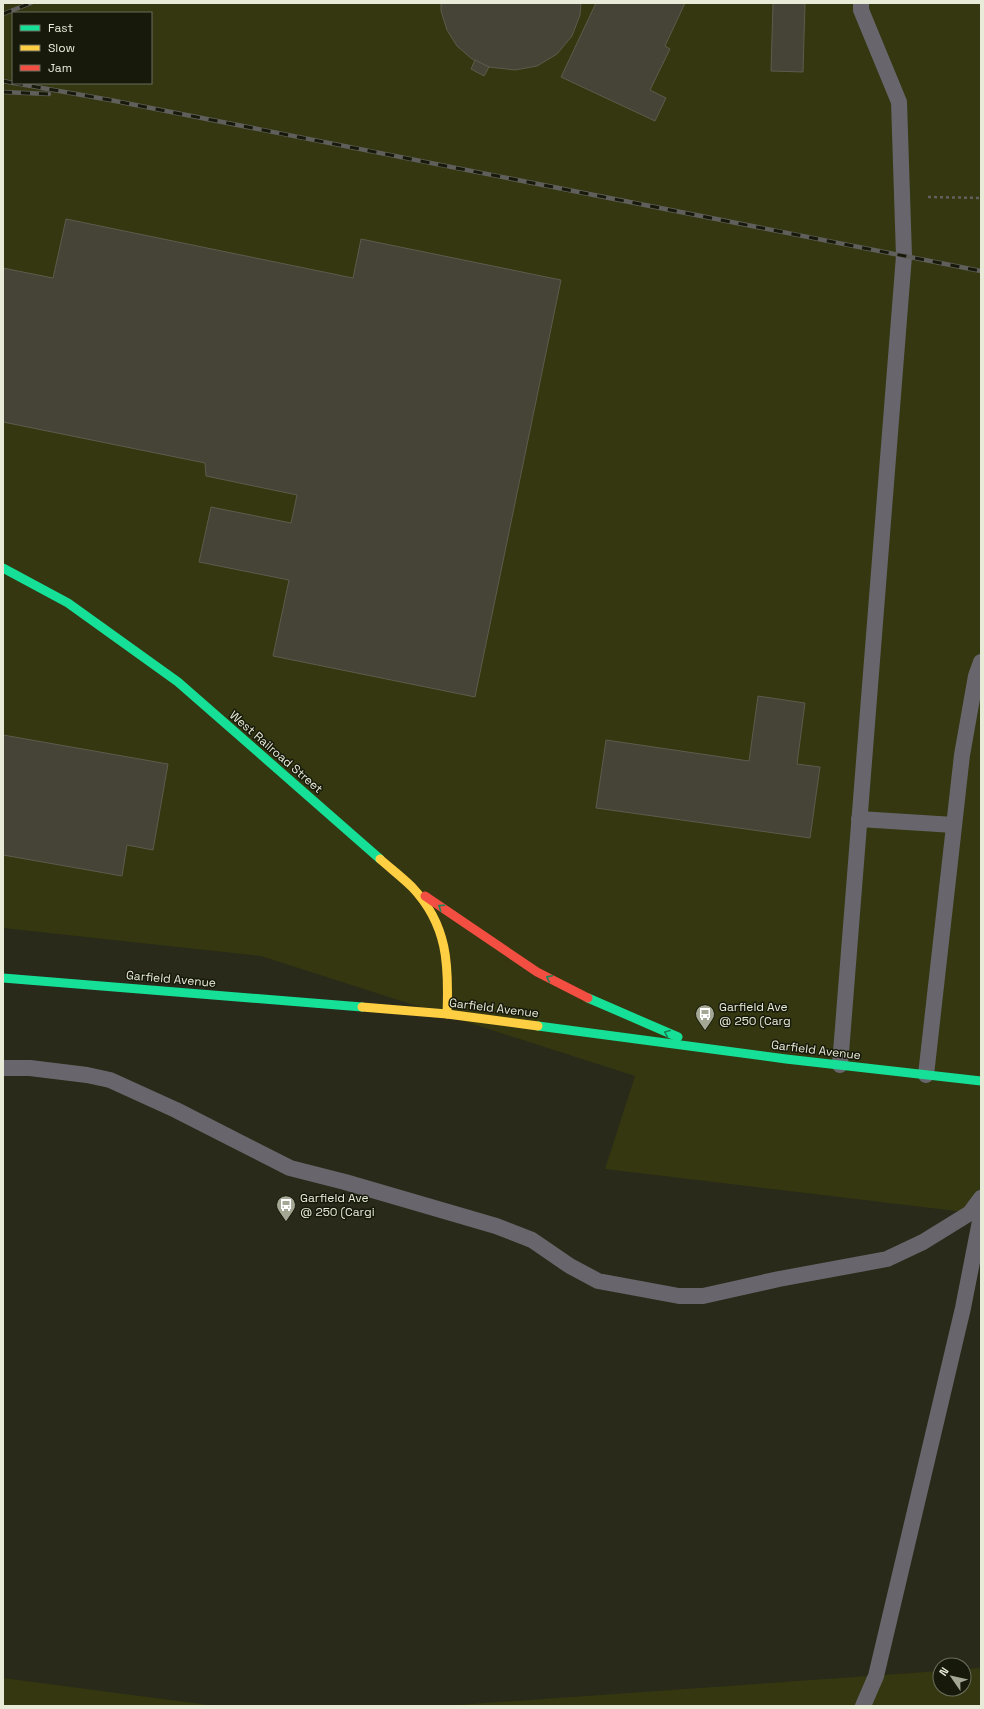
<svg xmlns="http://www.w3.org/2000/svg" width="984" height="1709" viewBox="0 0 984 1709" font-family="'Space Grotesk',sans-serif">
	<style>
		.built { fill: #343710; fill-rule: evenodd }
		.building { fill: #454436; stroke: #5d5b4c }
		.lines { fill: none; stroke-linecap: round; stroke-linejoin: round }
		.path { stroke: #60605f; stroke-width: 2.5; stroke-dasharray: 3 3; stroke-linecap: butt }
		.lane { stroke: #68666c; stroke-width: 16 }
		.fast { stroke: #16e098; stroke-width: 9 }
		.slow { stroke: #ffcf43; stroke-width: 9 }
		.jam { stroke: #f24e42; stroke-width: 9 }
		.rail-casing { stroke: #605f5c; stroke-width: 4.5 }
		.rail { stroke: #17190a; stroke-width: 3; stroke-dasharray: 9; stroke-linecap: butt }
		.oneway { stroke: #168658 }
		.labels { text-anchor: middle; stroke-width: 3; stroke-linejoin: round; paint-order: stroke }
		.street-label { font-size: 12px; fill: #e8ebd8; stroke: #17190a }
		.poi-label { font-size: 12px; fill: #e8ebd8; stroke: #17190a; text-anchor: start }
	</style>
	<rect width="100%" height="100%" fill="#292a19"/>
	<g class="built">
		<path d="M3,3H981V1214L605,1169L635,1076L261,956L3,928ZM13,13H151V83H13Z"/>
		<polygon points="981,1668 981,1706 443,1706 940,1671 940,1689 964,1689 964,1669"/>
		<polygon points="3,1678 216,1706 3,1706"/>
	</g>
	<g class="building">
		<polygon points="441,3 581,3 580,15 572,36 557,54 537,66 515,70 489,67 472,59 457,46 447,30 441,11"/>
		<polygon points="596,3 685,3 665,46 670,49 650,90 666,98 655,121 561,77"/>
		<polygon points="773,3 805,3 803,72 771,71"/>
		<polygon points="475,60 489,67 484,76 471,69"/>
		<polygon points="66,219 353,278 361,239 561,280 475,697 273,656 289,580 199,562 211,507 291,523 297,495 206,476 205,463 3,422 3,268 53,278"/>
		<polygon points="758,696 805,703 797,764 820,767 810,838 596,808 606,740 749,761"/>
		<polygon points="3,735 168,764 153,850 127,845 122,876 3,855"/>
	</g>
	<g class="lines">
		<polyline class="path" points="928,197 981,198"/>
		<g class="lane">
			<polyline points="859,819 954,825"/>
			<polyline points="840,1065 904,256 899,102 861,10 861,3"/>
			<polyline points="3,1068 30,1068 87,1075 110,1080 176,1110 290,1168 345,1182 496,1226 532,1240 570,1266 598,1281 679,1296 703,1296 779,1279 887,1259 923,1242 970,1213 981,1198"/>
			<polyline points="926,1075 962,755 976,676 981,662"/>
			<polyline points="863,1706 876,1676 963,1308 981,1216"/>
		</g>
		<g class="fast">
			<polyline points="3,568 68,603 178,682 380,859"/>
			<polyline points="3,978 362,1007"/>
			<polyline points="588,998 678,1037"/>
			<polyline points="538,1026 786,1059 981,1081"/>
		</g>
		<g class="slow">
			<path d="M380,859C390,868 402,877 412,887C448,925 449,965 447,1014"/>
			<polyline points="362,1007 447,1014 538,1026"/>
		</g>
		<polyline class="jam" points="425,896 537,972 588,998"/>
		<defs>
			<g id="rail">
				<polyline points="3,14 31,3"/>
				<polyline points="3,81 13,83"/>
				<polyline points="14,83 110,100 981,271"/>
				<polyline points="3,92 49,94"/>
			</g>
		</defs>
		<use href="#rail" class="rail-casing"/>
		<use href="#rail" class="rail"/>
	</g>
	<defs><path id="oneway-chevron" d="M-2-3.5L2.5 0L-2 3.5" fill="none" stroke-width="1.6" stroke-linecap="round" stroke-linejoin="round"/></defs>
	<g class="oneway">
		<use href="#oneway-chevron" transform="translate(441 907) rotate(-146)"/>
		<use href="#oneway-chevron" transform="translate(549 978) rotate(-154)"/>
		<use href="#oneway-chevron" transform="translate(667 1033) rotate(-157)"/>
	</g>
	<defs>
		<symbol id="bus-pin" viewBox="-11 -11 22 30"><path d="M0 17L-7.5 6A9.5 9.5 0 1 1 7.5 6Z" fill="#a5a795" stroke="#17190a"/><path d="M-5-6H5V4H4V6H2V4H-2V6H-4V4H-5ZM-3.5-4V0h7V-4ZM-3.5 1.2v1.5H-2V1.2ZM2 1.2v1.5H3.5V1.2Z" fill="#fff"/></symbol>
	</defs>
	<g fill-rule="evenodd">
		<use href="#bus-pin" x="694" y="1003" width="22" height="30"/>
		<use href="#bus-pin" x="275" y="1194" width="22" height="30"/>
	</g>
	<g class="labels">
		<g class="street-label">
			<text transform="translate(276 752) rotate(41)" y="4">West Railroad Street</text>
			<text transform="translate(171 979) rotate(5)" y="4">Garfield Avenue</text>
			<text transform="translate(494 1008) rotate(7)" y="4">Garfield Avenue</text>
			<text transform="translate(816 1050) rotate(7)" y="4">Garfield Avenue</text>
		</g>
		<g class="poi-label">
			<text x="719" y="1011">Garfield Ave<tspan x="719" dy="14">@ 250 (Carg</tspan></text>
			<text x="300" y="1202">Garfield Ave<tspan x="300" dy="14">@ 250 (Cargi</tspan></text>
		</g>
	</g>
	<rect width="984" height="1709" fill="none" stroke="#e8ebd8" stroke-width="8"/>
	<rect x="12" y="12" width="140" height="72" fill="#17190a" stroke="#6b6d5c"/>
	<rect x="20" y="25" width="20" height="6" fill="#16e098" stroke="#6b6d5c"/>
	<text x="48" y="32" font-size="12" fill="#e8ebd8">Fast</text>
	<rect x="20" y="45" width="20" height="6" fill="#ffcf43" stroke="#6b6d5c"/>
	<text x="48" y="52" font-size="12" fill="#e8ebd8">Slow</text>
	<rect x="20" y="65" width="20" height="6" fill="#f24e42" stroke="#6b6d5c"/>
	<text x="48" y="72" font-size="12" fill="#e8ebd8">Jam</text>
	<g transform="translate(952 1677) rotate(304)"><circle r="19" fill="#17190a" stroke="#6b6d5c"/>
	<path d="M0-3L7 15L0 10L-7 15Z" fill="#a5a795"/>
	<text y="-6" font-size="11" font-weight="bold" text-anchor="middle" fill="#e8ebd8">N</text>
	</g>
</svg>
